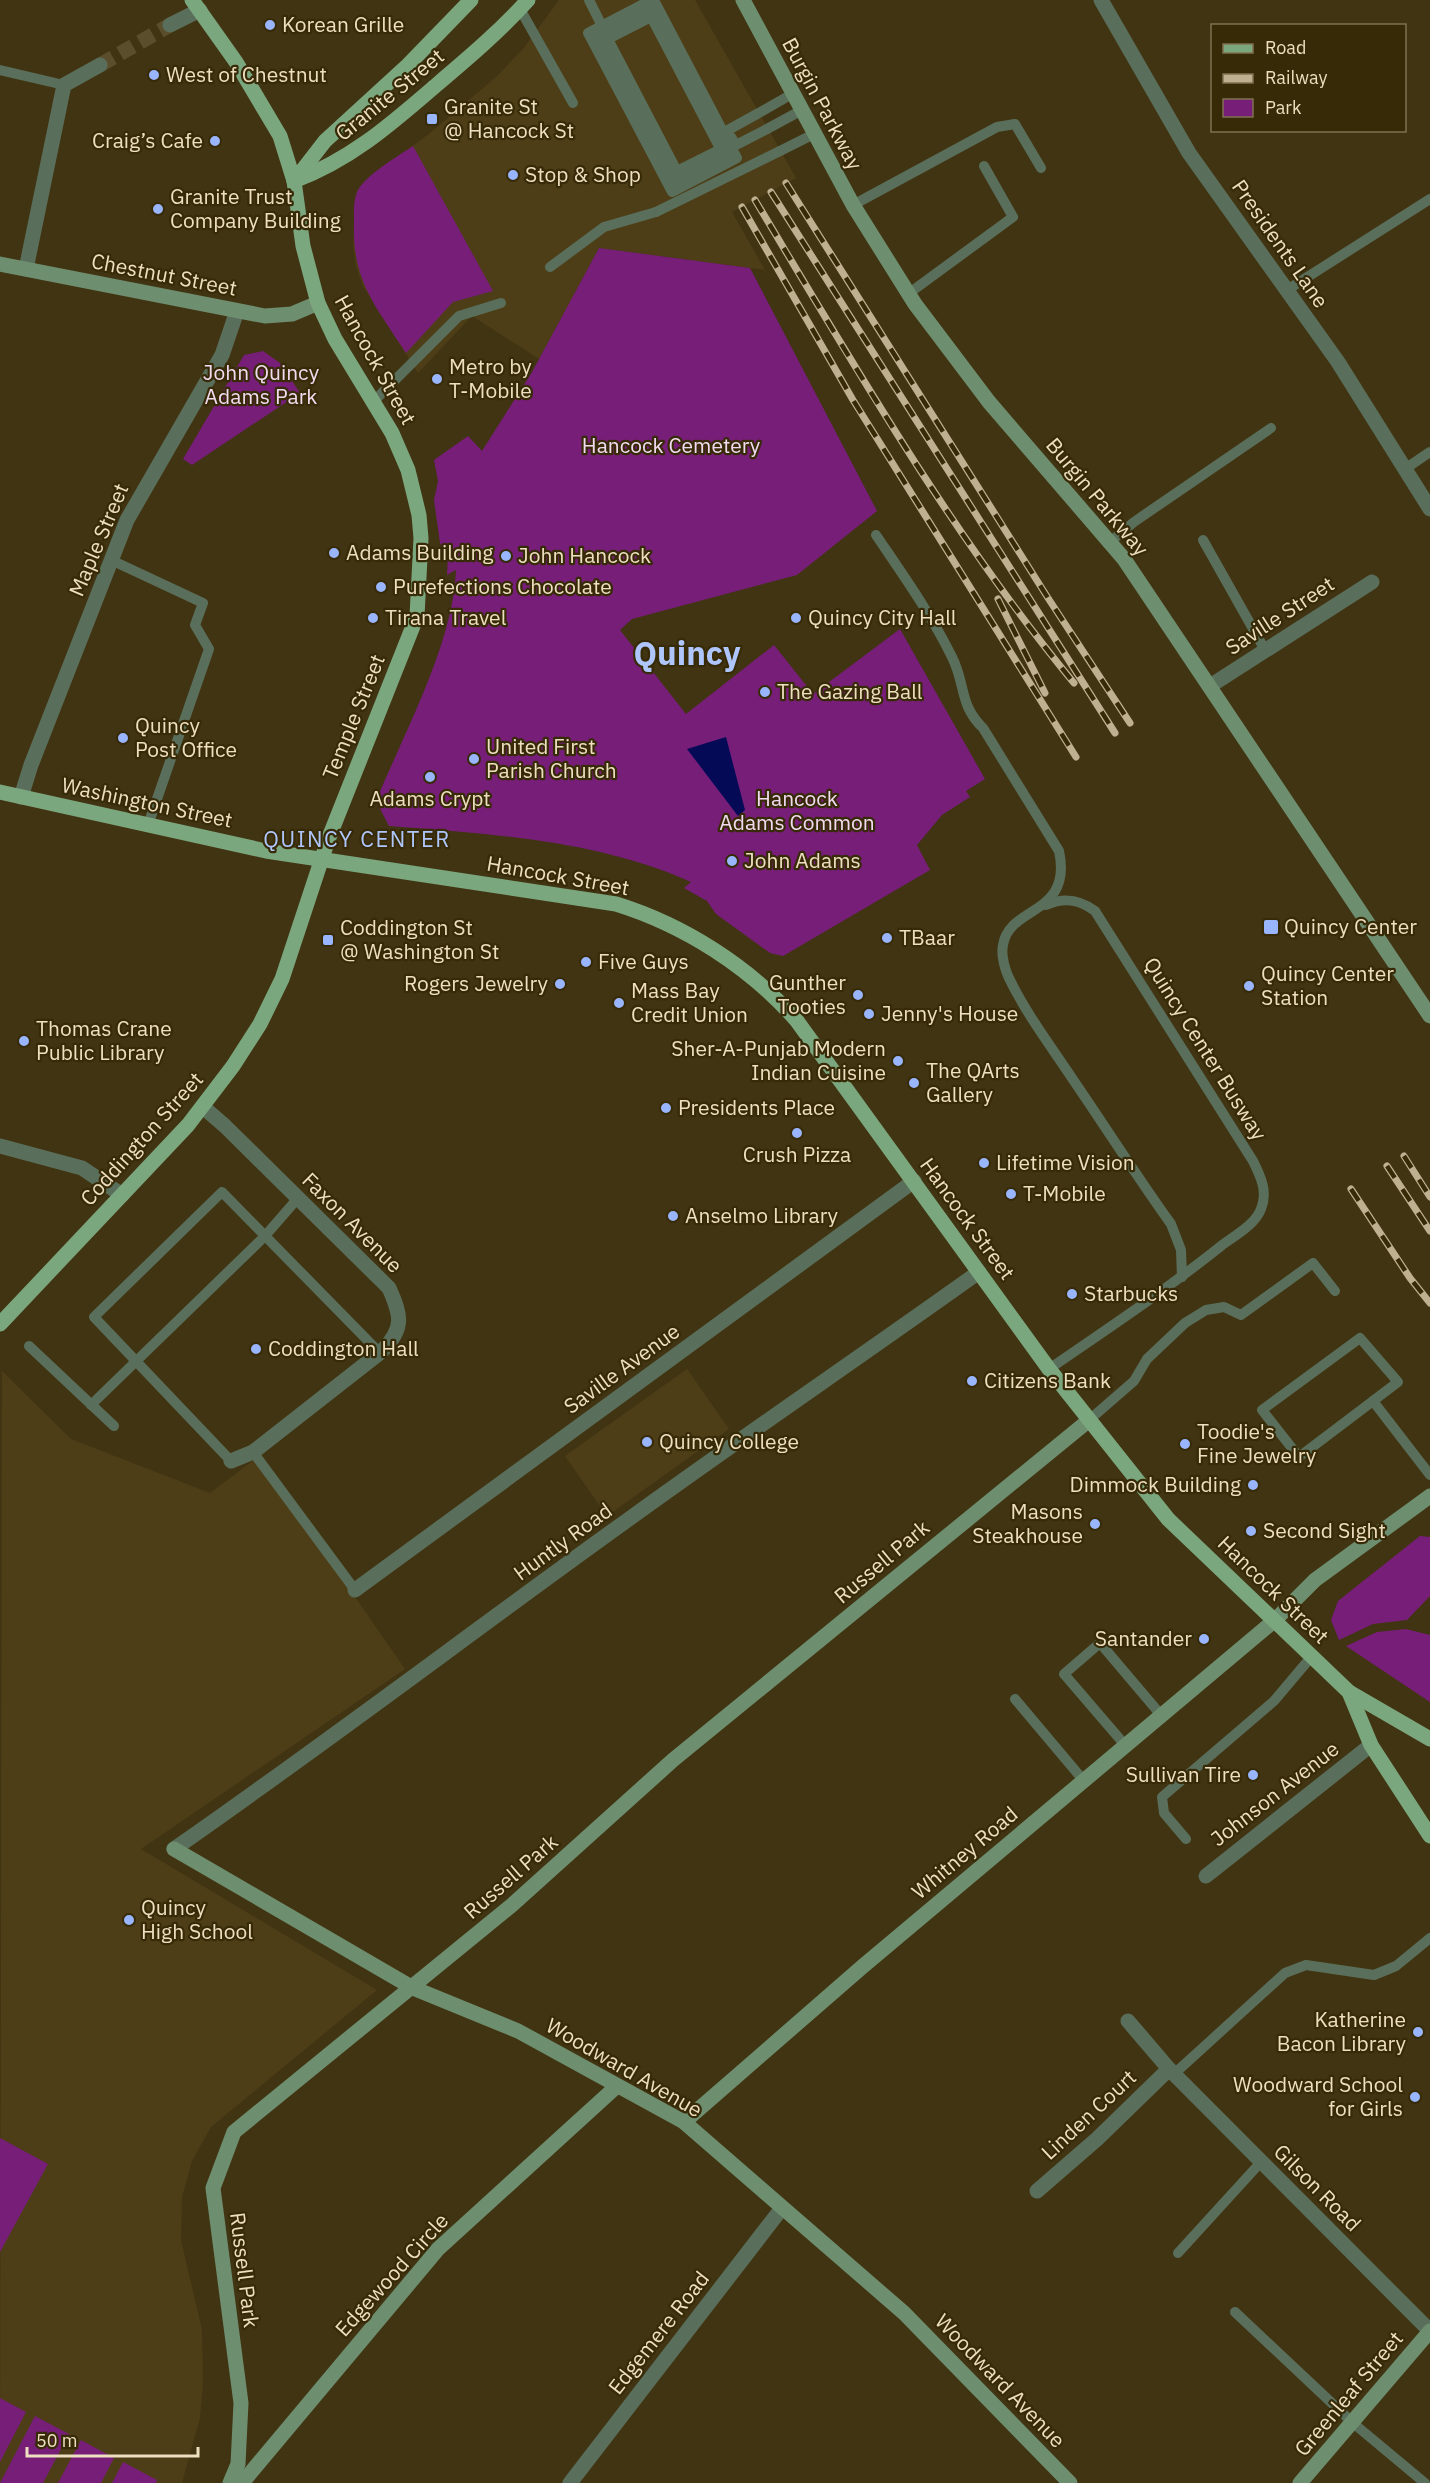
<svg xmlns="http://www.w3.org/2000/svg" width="1430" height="2483" viewBox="0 0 1430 2483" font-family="'IBM Plex Sans',sans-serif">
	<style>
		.built { fill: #4d3e17 }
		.green { fill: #771e79 }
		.water { fill: #050a57 }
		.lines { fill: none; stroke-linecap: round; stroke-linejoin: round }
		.street-tunnel { stroke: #5b4e2c; stroke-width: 15; stroke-dasharray: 15 8; stroke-linecap: butt }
		.lane { stroke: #5a6f5b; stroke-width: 10 }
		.street { stroke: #5a6f5b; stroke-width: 15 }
		.secondary { stroke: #6d8f70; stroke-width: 15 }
		.primary { stroke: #7ba77f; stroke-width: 15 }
		.rail-casing { stroke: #beb091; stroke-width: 7 }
		.rail { stroke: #372a07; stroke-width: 4.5; stroke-dasharray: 14; stroke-linecap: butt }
		.lane-bridge { stroke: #5a6f5b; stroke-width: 10 }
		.poi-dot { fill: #98b5fd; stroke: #372a07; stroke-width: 2 }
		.labels { text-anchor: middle; stroke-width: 4.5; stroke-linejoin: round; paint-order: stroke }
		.poi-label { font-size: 21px; fill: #eddfc0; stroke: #372a07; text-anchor: start }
		.street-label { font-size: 21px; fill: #eddfc0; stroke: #372a07 }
		.park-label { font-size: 21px; fill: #f2dbf1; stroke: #372a07 }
		.neighbourhood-label { font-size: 22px; letter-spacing: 1.5px; fill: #afc6fc; stroke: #372a07 }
		.town-label { font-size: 33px; font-weight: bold; fill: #afc6fc; stroke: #372a07 }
	</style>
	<rect width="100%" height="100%" fill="#413412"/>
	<g class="built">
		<polygon points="559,0 695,0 796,178 732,212 765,270 599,248 539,359 472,316 418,373 363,286 356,266 353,245 357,192 364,182 430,133 497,76 523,49"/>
		<polygon points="687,1369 729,1429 607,1516 565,1456"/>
		<polygon points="2,1371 71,1439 210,1493 258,1457 405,1669 141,1849 377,1990 211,2127 192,2161 182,2197 181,2240 202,2330 203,2383 200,2418 182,2483 0,2483"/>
	</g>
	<g class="green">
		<path d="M413,146L493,291L453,302L406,353C377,308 352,281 354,224C354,214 353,202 357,192C364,176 398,156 413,146Z"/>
		<path d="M599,248L750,268L877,511L797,575L632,619L620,630L686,714L774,645L813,694L900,629L985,779L966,791L970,797L942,815L917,845L930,870L783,956L770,953L716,914L707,901L684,888L691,882C597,840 490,834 389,826L376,801C405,731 453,644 456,570L447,575L448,556L440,543L434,500L438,481L434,460L468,436L482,451L532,372Z"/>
		<polygon points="263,351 280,363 300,393 192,465 183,459 244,355"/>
		<polygon points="1420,1536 1430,1537 1430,1596 1407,1620 1373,1624 1339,1640 1331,1620 1338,1601"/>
		<polygon points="1406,1629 1430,1635 1430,1702 1346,1646 1377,1632"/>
		<polygon points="0,2138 48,2164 0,2252"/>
		<polygon points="0,2398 26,2412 0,2462"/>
		<polygon points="35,2416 69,2434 43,2483 0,2483"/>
		<polygon points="81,2440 114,2458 101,2483 58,2483"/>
		<polygon points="123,2462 157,2480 156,2483 112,2483"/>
	</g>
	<polygon class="water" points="726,737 745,810 738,816 687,749"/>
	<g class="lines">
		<polyline class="street-tunnel" points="100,65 170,25"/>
		<g class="lane">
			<polyline points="589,0 605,32"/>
			<polyline points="520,9 573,103"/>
			<polyline points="0,70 64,85"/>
			<polyline points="757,114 792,94"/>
			<polyline points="767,129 802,110"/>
			<polyline points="780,151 814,134"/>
			<polyline points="853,205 997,127 1015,124 1041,168"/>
			<polyline points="550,267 604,227 656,212"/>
			<polyline points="1287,290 1430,199"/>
			<polyline points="908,294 1013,217 984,166"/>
			<polyline points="374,401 459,316 501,303"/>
			<polyline points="1405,469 1430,452"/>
			<path d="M876,535C903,575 931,614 952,657C966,685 959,705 983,728L1059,851C1073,916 1009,905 1003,945C1001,955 1004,966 1008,976C1026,1014 1053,1049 1076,1084C1108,1131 1138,1178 1171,1224L1181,1250L1182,1277"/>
			<polyline points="1203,540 1265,650"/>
			<polyline points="1110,542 1134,522 1271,428"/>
			<polyline points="111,560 203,603 195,625 209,649 148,825"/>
			<path d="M1046,905C1064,897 1079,899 1095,911L1253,1161C1261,1177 1268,1192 1261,1209C1255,1225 1234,1236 1221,1246C1166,1290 1107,1329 1049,1369"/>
			<polygon points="1360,1338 1398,1382 1299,1457 1262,1410"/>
			<polyline points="29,1346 114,1426"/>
			<polyline points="1373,1401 1430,1475"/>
			<polyline points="91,1405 265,1236 298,1198"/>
			<polyline points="1088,1421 1134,1381 1147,1359 1185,1323 1206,1310 1224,1307 1241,1315 1313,1263 1335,1291"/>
			<polyline points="253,1452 355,1590"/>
			<polyline points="231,1461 94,1317 222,1192 380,1353"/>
			<polyline points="1015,1699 1084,1781"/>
			<polyline points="1125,1745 1064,1674 1100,1643 1161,1715"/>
			<polyline points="1186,1839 1164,1813 1162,1797 1274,1701 1312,1656"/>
			<polyline points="1174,2074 1285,1973 1306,1965 1374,1975 1396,1966 1430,1938"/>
			<polyline points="1178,2253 1261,2162"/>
			<polyline points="1235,2312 1353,2423 1425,2483"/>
		</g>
		<g class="street">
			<polyline points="1101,0 1189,153 1338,362 1430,509"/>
			<polyline points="170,25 200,10"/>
			<polyline points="26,269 64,85 100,65"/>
			<polyline points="1210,686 1372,582"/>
			<polyline points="21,797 31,765 127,520 222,355 237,311"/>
			<path d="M203,1107L225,1126L389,1288C401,1315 405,1328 382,1351L253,1452L231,1461"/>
			<polyline points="0,1146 82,1168 122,1195"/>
			<polyline points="355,1590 914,1181"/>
			<path d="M174,1849C328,1742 477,1628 629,1519C745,1435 863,1355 979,1272"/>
			<polyline points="1206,1876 1371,1745"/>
			<polyline points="1128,2021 1169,2069 1430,2331"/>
			<polyline points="1037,2191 1097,2139 1169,2069"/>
			<polyline points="570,2483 782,2208"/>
		</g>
		<g class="secondary">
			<polyline points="743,0 853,205 915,304 989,402 1124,559 1430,1016"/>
			<polyline points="0,264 265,316 292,314 318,303"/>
			<polyline points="174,1849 413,1988 518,2031 684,2122 904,2313 1070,2483"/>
			<polyline points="684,2122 862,1967 1275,1620 1315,1580 1430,1496"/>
			<polyline points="230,2483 238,2464 241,2403 213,2188 234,2132 512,1905 673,1760 1088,1421"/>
			<polyline points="242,2483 438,2249 617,2086"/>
			<polyline points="1300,2483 1430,2331"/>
		</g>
		<g class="primary">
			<path d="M294,181C350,160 390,125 434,87C467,59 499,32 528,0"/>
			<polyline points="294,181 325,141 408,65 471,0"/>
			<path d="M0,792L266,851L616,904C684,925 750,967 797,1021L1049,1369L1168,1519L1349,1692L1371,1745L1430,1836"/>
			<polyline points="0,1324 188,1125 233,1066 260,1024 282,979 328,840 417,616 421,538 419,515 408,470 392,433 335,339 318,303 303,246 294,181 280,136 236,62 192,0"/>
			<polyline points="1349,1692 1430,1739"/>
		</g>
		<defs>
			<g id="rail">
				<polyline points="786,183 1048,598 1130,723"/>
				<polyline points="771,192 1115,733"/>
				<path d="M755,200C854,365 951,534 1074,683"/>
				<polyline points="742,207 853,400 1076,757"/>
				<polyline points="998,599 1045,693"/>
				<polyline points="1404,1156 1430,1197"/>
				<polyline points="1387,1166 1430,1231"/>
				<polyline points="1351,1189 1410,1278 1430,1303"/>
			</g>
		</defs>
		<use href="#rail" class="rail-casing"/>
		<use href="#rail" class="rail"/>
		<g class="lane-bridge">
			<polyline points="651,0 588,33 672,192 737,158 655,2 593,35 673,186 730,156 653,9 600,37 675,179 723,154 651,17 608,39 677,171 717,151"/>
			<polyline points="728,130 757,114"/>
			<polyline points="731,137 736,145 767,129"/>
			<polyline points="656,212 780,151"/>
		</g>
	</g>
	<g class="poi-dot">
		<circle cx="270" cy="25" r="6"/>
		<circle cx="154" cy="75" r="6"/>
		<rect x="426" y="113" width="12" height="12" rx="3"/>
		<circle cx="215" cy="141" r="6"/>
		<circle cx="513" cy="175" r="6"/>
		<circle cx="158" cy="209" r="6"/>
		<circle cx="437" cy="379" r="6"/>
		<circle cx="334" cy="553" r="6"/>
		<circle cx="506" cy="556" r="6"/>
		<circle cx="381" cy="587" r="6"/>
		<circle cx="373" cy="618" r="6"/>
		<circle cx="796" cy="618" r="6"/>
		<circle cx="765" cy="692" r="6"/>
		<circle cx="123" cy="738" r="6"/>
		<circle cx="474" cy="759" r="6"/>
		<circle cx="430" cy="777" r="6"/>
		<circle cx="732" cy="861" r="6"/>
		<rect x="1263" y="919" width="16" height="16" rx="3"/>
		<circle cx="887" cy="938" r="6"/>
		<rect x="322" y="934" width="12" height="12" rx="3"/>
		<circle cx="586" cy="962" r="6"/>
		<circle cx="560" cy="984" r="6"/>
		<circle cx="1249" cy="986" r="6"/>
		<circle cx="858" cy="995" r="6"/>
		<circle cx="619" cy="1003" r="6"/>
		<circle cx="869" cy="1014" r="6"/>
		<circle cx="24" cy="1041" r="6"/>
		<circle cx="898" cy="1061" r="6"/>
		<circle cx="914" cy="1083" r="6"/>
		<circle cx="666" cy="1108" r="6"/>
		<circle cx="797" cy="1133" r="6"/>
		<circle cx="984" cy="1163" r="6"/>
		<circle cx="1011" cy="1194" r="6"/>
		<circle cx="673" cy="1216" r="6"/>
		<circle cx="1072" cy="1294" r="6"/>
		<circle cx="256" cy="1349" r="6"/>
		<circle cx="972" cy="1381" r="6"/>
		<circle cx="647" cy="1442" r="6"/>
		<circle cx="1185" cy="1444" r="6"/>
		<circle cx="1253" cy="1485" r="6"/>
		<circle cx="1095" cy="1524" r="6"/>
		<circle cx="1251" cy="1531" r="6"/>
		<circle cx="1204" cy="1639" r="6"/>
		<circle cx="1253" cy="1775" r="6"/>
		<circle cx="129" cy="1920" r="6"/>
		<circle cx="1418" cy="2032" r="6"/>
		<circle cx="1415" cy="2097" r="6"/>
	</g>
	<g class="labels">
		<g class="poi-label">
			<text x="282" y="32">Korean Grille</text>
			<text x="166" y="82">West of Chestnut</text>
			<text x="444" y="114">Granite St<tspan x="444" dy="24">@ Hancock St</tspan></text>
			<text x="203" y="148" text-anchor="end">Craig’s Cafe</text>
			<text x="525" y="182">Stop &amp; Shop</text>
			<text x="170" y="204">Granite Trust<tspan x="170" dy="24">Company Building</tspan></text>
			<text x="449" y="374">Metro by<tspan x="449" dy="24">T-Mobile</tspan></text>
			<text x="346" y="560">Adams Building</text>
			<text x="518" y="563">John Hancock</text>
			<text x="393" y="594">Purefections Chocolate</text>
			<text x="385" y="625">Tirana Travel</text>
			<text x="808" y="625">Quincy City Hall</text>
			<text x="777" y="699">The Gazing Ball</text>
			<text x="135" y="733">Quincy<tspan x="135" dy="24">Post Office</tspan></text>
			<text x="486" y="754">United First<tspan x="486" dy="24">Parish Church</tspan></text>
			<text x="430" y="806" text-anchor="middle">Adams Crypt</text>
			<text x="744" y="868">John Adams</text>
			<text x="1284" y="934">Quincy Center</text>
			<text x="340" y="935">Coddington St<tspan x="340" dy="24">@ Washington St</tspan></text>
			<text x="899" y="945">TBaar</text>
			<text x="598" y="969">Five Guys</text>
			<text x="1261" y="981">Quincy Center<tspan x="1261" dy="24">Station</tspan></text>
			<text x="846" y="990" text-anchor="end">Gunther<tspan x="846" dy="24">Tooties</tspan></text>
			<text x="548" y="991" text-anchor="end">Rogers Jewelry</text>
			<text x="631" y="998">Mass Bay<tspan x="631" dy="24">Credit Union</tspan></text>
			<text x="881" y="1021">Jenny's House</text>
			<text x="36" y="1036">Thomas Crane<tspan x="36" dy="24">Public Library</tspan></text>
			<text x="886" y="1056" text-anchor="end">Sher-A-Punjab Modern<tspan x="886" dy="24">Indian Cuisine</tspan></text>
			<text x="926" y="1078">The QArts<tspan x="926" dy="24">Gallery</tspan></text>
			<text x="678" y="1115">Presidents Place</text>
			<text x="797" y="1162" text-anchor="middle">Crush Pizza</text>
			<text x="996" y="1170">Lifetime Vision</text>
			<text x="1023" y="1201">T-Mobile</text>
			<text x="685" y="1223">Anselmo Library</text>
			<text x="1084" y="1301">Starbucks</text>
			<text x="268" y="1356">Coddington Hall</text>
			<text x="984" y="1388">Citizens Bank</text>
			<text x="1197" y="1439">Toodie's<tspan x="1197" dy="24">Fine Jewelry</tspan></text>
			<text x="659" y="1449">Quincy College</text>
			<text x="1241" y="1492" text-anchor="end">Dimmock Building</text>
			<text x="1083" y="1519" text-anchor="end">Masons<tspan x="1083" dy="24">Steakhouse</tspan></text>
			<text x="1263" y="1538">Second Sight</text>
			<text x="1192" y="1646" text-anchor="end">Santander</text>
			<text x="1241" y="1782" text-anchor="end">Sullivan Tire</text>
			<text x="141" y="1915">Quincy<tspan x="141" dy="24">High School</tspan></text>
			<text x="1406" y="2027" text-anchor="end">Katherine<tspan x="1406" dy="24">Bacon Library</tspan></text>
			<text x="1403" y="2092" text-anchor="end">Woodward School<tspan x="1403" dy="24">for Girls</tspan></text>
		</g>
		<g class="street-label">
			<text transform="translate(390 95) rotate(-39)" y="7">Granite Street</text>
			<text transform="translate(822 104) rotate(62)" y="7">Burgin Parkway</text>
			<text transform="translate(1280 244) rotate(55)" y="7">Presidents Lane</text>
			<text transform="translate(164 275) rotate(11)" y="7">Chestnut Street</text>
			<text transform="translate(375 360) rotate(61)" y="7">Hancock Street</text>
			<text transform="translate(1097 497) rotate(50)" y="7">Burgin Parkway</text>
			<text transform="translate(99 540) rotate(-67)" y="7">Maple Street</text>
			<text transform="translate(1280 616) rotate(-33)" y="7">Saville Street</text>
			<text transform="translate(354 717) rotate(-68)" y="7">Temple Street</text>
			<text transform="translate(147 803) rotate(12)" y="7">Washington Street</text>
			<text transform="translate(558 876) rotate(10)" y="7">Hancock Street</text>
			<text transform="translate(1205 1049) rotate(58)" y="7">Quincy Center Busway</text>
			<text transform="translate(142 1139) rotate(-48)" y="7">Coddington Street</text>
			<text transform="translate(967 1219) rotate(54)" y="7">Hancock Street</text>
			<text transform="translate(352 1223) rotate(45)" y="7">Faxon Avenue</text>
			<text transform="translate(622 1369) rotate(-36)" y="7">Saville Avenue</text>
			<text transform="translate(563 1542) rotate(-36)" y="7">Huntly Road</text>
			<text transform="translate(882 1562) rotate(-40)" y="7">Russell Park</text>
			<text transform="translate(1273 1590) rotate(44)" y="7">Hancock Street</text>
			<text transform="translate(1275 1794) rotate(-38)" y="7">Johnson Avenue</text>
			<text transform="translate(965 1853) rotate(-40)" y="7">Whitney Road</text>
			<text transform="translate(511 1877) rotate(-41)" y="7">Russell Park</text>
			<text transform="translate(624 2068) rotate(30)" y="7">Woodward Avenue</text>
			<text transform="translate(1089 2115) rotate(-43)" y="7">Linden Court</text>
			<text transform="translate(1317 2188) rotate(45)" y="7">Gilson Road</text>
			<text transform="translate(244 2270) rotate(83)" y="7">Russell Park</text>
			<text transform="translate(392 2275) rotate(-48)" y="7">Edgewood Circle</text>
			<text transform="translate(659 2333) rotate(-52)" y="7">Edgemere Road</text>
			<text transform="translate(1000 2381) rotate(46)" y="7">Woodward Avenue</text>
			<text transform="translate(1349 2394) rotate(-50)" y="7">Greenleaf Street</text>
		</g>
		<g class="park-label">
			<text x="261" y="380">John Quincy<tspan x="261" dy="24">Adams Park</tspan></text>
			<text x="671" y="453">Hancock Cemetery</text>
			<text x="797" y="806">Hancock<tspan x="797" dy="24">Adams Common</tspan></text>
		</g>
		<g class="neighbourhood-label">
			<text x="357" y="847">QUINCY CENTER</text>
		</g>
		<g class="town-label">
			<text x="687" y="665">Quincy</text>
		</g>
	</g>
	<rect x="1211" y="24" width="195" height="108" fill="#372a07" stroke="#807251" stroke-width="1.5"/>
	<rect x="1223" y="44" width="30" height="9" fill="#7ba77f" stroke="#807251" stroke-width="1.5"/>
	<text x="1265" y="54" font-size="18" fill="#eddfc0">Road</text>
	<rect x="1223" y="74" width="30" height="9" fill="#beb091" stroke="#807251" stroke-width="1.5"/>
	<text x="1265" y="84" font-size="18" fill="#eddfc0">Railway</text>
	<rect x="1223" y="99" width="30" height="18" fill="#771e79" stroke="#807251" stroke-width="1.5"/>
	<text x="1265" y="114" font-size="18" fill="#eddfc0">Park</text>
	<path d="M27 2447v9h171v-9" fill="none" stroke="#eddfc0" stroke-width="3"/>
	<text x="36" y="2447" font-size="18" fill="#eddfc0" stroke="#372a07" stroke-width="4.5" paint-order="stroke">50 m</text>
</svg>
